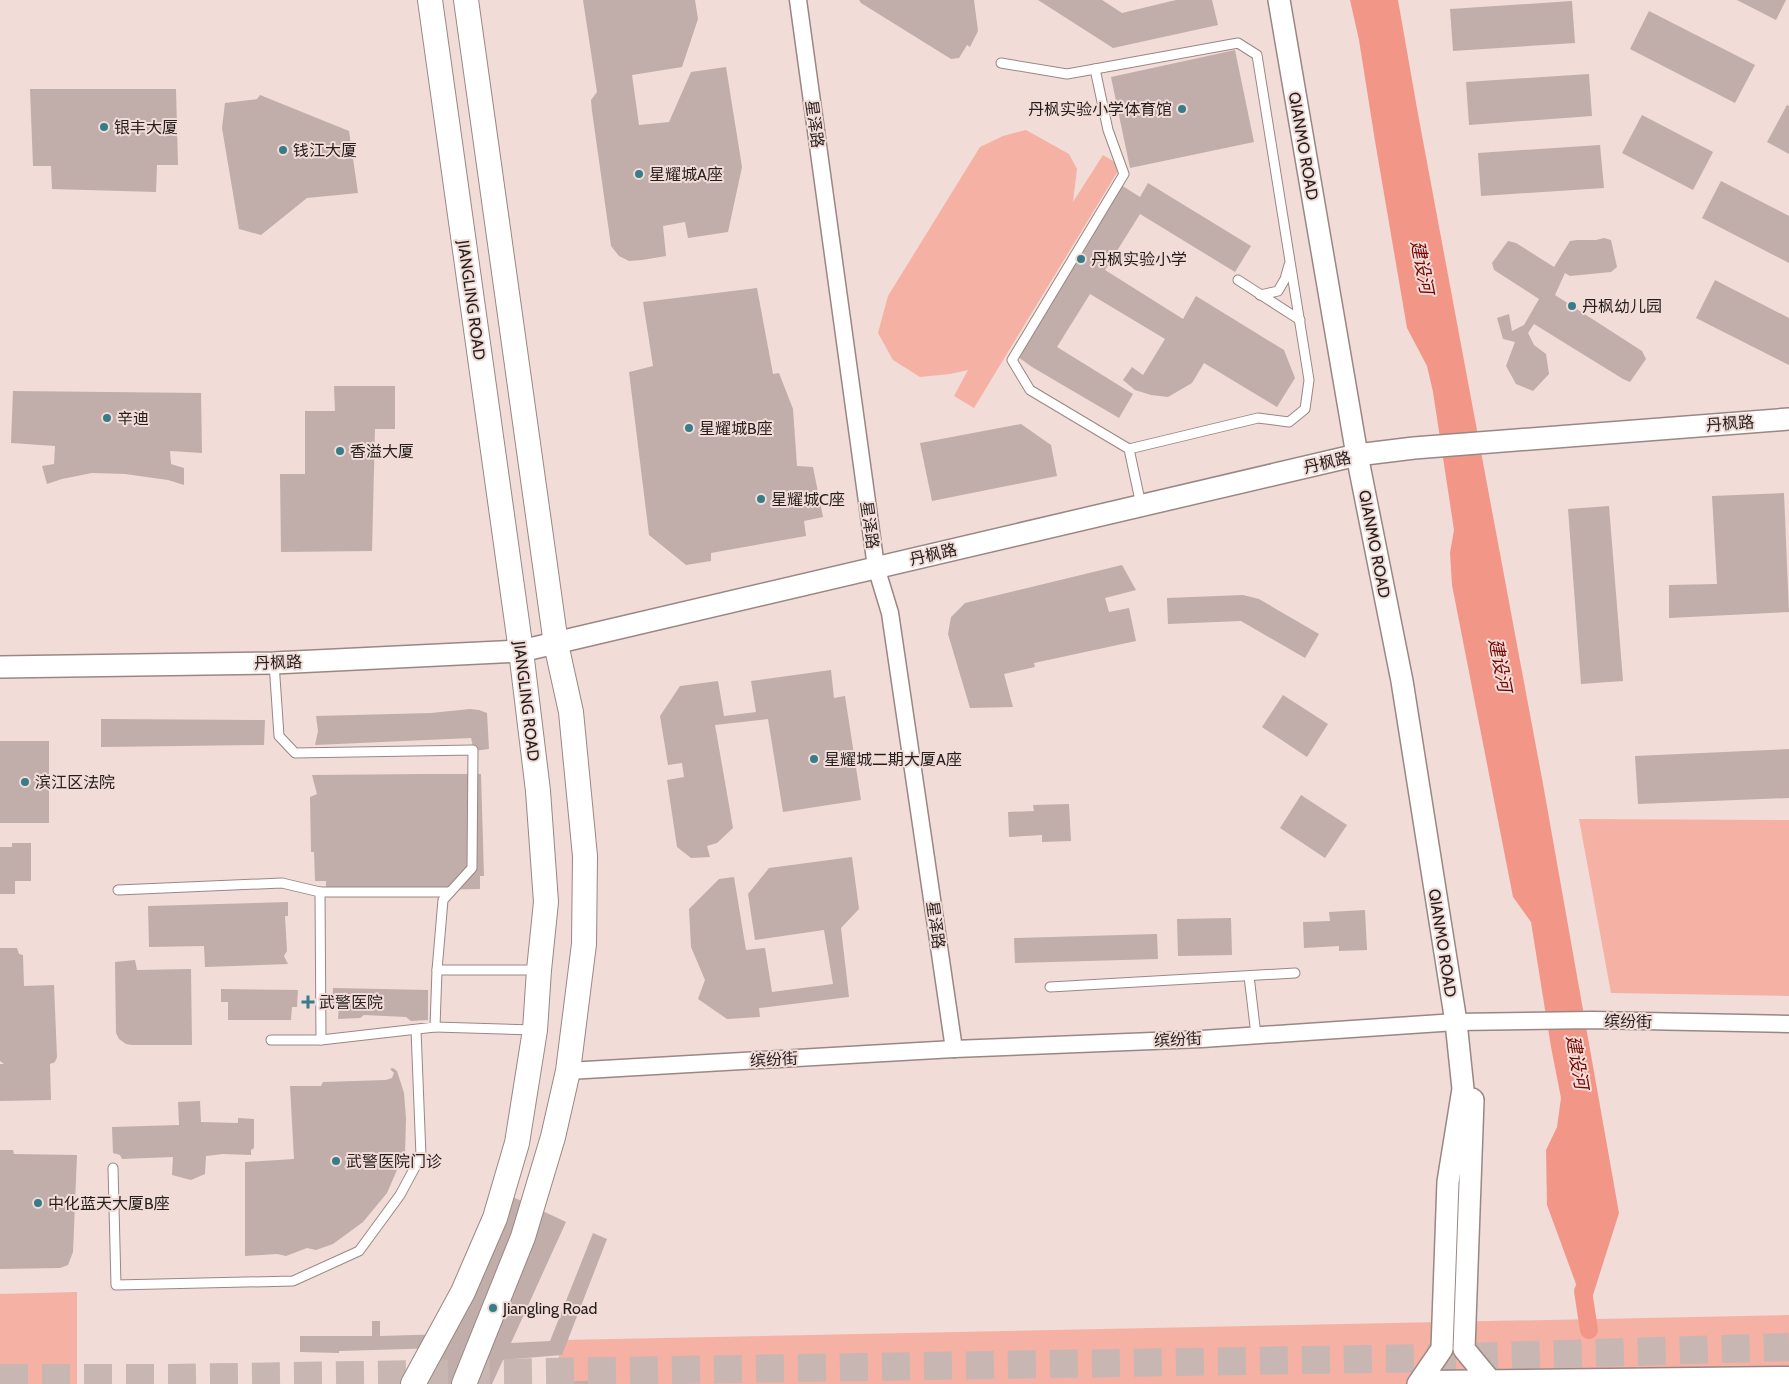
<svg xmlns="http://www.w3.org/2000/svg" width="1789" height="1384" viewBox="0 0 1789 1384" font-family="Cabin,'Noto Sans SC',sans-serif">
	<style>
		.green { fill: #f5b1a4 }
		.water { fill: #f29787 }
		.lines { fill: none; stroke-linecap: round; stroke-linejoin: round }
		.canal { stroke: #f29787; stroke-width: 18 }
		.building { fill: #c1ada9 }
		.trunk-tunnel { stroke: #c8b6b2; stroke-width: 28; stroke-dasharray: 28 14; stroke-linecap: butt }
		.service-casing { stroke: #9a8783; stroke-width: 11 }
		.minor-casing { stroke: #9a8783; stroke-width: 19 }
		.tertiary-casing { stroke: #9a8783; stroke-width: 24 }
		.secondary-casing { stroke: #9a8783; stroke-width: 26 }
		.primary-casing { stroke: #9a8783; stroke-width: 29 }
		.service { stroke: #fff; stroke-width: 9 }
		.minor { stroke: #fff; stroke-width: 16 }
		.tertiary { stroke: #fff; stroke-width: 21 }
		.secondary { stroke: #fff; stroke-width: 24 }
		.primary { stroke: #fff; stroke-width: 26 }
		.poi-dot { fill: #377d89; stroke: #f1dcd8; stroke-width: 2 }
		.labels { text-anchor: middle; stroke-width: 4; stroke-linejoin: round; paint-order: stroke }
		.poi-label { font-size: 16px; fill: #251e1c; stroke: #f1dcd8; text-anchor: start }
		.street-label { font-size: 16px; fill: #251e1c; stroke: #f1dcd8 }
		.water-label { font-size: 18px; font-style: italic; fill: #760500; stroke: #f1dcd8 }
	</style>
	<rect width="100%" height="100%" fill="#f1dcd8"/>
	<g class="green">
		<polygon points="1026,130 1069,154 1077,169 1073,202 1103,155 1121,166 974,408 954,396 968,370 950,374 920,377 893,360 878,333 888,296 980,147 1003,136"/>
		<polygon points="1579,819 1789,820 1789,996 1611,993"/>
		<polygon points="77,1292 77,1384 0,1384 0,1294"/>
		<polygon points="1789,1315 1789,1384 552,1384 563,1340"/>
	</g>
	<polygon class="water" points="1350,0 1398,0 1418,114 1543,784 1619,1213 1587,1314 1547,1205 1546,1150 1557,1127 1561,1098 1551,1047 1531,922 1513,897 1452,585 1450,553 1454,530 1433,392 1427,366 1407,328 1375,141 1359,40"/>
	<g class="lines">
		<polyline class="canal" points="1583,1291 1589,1330"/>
	</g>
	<g class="building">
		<polygon points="583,0 695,0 698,19 682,67 632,75 639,125 669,122 691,72 726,67 742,167 728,232 688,238 685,222 663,226 666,256 642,260 629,261 619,256 611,246 592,111 591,100 597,92"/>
		<polygon points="859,0 974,0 978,31 970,47 967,45 959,58 951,59 861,3"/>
		<polygon points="1038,0 1102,0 1122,13 1176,0 1212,0 1218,25 1113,48"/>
		<polygon points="1737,0 1786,0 1776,20"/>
		<polygon points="1572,1 1575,43 1453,51 1450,9"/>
		<polygon points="1649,11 1755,65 1735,103 1630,49"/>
		<polygon points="1235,50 1254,142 1130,168 1111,77"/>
		<polygon points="1589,74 1592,116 1469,125 1466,82"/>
		<polygon points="30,89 176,89 178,165 157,165 156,192 52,189 51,166 33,166"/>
		<polygon points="260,95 349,131 358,193 307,198 261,235 239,229 222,128 225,103 257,99"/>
		<polygon points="1787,105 1789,106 1789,154 1767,142"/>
		<polygon points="1642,115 1713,152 1693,190 1622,153"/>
		<polygon points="1600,145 1604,188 1481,196 1478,153"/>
		<polygon points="1721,181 1789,216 1789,263 1702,218"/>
		<polygon points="1148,183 1251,246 1235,272 1140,214 1105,270 1183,319 1196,296 1284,350 1295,378 1277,407 1204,363 1192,383 1168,397 1151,395 1135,390 1123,380 1132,367 1143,375 1165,339 1090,294 1057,347 1133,394 1119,418 1032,367 1014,354 1121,185 1140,197"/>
		<polygon points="1604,238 1611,240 1617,267 1611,272 1570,276 1565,273 1555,295 1642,351 1646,359 1630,382 1623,379 1534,324 1528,333 1534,345 1546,354 1549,374 1533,391 1516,384 1506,366 1515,342 1503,339 1497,318 1509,314 1512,331 1524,325 1539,299 1494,270 1492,263 1508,241 1516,243 1554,267 1570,241 1577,240 1596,240"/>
		<polygon points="1715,280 1789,318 1789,365 1696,318"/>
		<polygon points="757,288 773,374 779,373 793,409 797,466 813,467 823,517 804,521 806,536 711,553 711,561 686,565 649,535 629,372 653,366 643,302"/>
		<polygon points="334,386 395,386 395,429 375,429 372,551 281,552 280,474 305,474 305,411 335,411"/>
		<polygon points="13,391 201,393 202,453 170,451 171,464 184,468 184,485 168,480 125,474 92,473 62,479 47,484 42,466 54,464 55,446 11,443"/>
		<polygon points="1021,424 1051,445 1057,476 932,501 920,443"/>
		<polygon points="1784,493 1789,612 1669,618 1669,585 1717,584 1712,496"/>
		<polygon points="1609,506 1623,681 1581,684 1568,509"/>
		<polygon points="1122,565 1136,590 1105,598 1109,612 1129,608 1136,641 1034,663 1035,667 1004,674 1013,707 970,708 948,634 951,617 965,603"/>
		<polygon points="1243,595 1259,599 1319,634 1305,658 1241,621 1168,624 1167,598"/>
		<polygon points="831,670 834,698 845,696 861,800 783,812 768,719 715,725 733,828 717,843 707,846 710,857 691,858 677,847 667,780 684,777 682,763 668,765 660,716 680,686 718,681 724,716 756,712 751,681"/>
		<polygon points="1283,695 1328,724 1307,757 1262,727"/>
		<polygon points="470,709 479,710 487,713 489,749 474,751 471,738 315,745 318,731 316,716 431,713"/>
		<polygon points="101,719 265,720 264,745 101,747"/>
		<rect x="0" y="741" width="49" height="82"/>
		<polygon points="1789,749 1789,798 1638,804 1635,756"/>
		<polygon points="426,774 481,774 484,876 480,876 480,889 326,892 326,881 315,881 314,852 311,852 310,797 317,794 312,775"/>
		<polygon points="1301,795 1347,825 1325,858 1280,828"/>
		<polygon points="1069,804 1071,841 1042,842 1042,835 1009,837 1008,812 1034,811 1033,805"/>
		<polygon points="12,843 31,843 31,881 15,881 15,894 0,894 0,847 12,847"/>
		<polygon points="852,857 859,909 841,928 849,997 759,1008 760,1017 727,1019 698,999 705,980 691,947 689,909 719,879 734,877 746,950 765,948 772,992 833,984 824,930 755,940 748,894 769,868"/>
		<polygon points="288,902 288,916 285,916 287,951 284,956 288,964 205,967 204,946 149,947 148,906"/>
		<polygon points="1365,910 1367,950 1339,951 1339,946 1304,948 1303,922 1330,921 1329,912"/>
		<polygon points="1231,918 1232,955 1178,956 1177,919"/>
		<polygon points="1157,934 1158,959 1015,963 1014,938"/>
		<polygon points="0,948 17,948 19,954 23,955 24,986 54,985 57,1057 55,1062 50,1064 51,1100 0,1101 0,1064 4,1064 0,1061"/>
		<polygon points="135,960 137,970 191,969 192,1045 132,1045 126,1044 119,1039 116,1033 115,962"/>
		<polygon points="333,988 428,990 428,1020 411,1021 406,1017 364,1015 360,1018 338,1019 339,1005 332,1004"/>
		<polygon points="221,989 298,990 297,1007 292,1007 291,1020 228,1020 228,1002 221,1002"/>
		<polygon points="393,1068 397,1071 404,1093 406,1118 405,1155 401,1167 397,1170 387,1193 363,1222 333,1244 316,1250 307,1248 286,1256 277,1254 245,1256 245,1162 294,1159 290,1086 321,1086 323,1082 386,1080 392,1078 394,1073 390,1069"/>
		<polygon points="200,1101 201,1122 238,1123 238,1118 254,1119 254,1148 251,1150 251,1155 223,1154 206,1156 205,1174 191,1180 172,1175 173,1157 122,1159 120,1155 113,1153 112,1127 179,1125 178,1102"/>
		<polygon points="0,1150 13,1150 14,1154 77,1155 73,1252 68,1265 60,1268 0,1269"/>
		<polygon points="513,1197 566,1222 511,1343 550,1341 593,1233 607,1239 562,1355 503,1360 492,1384 425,1384 442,1348 339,1351 339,1353 300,1352 300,1336 372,1336 372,1321 380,1321 380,1336 448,1334"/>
		<polygon points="607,1380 607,1384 553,1384 553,1382"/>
	</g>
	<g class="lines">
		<polyline class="trunk-tunnel" points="0,1378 169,1378 1433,1358 1789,1347"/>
		<defs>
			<g id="service">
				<polyline points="1001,63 1067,74 1095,69"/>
				<polyline points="1238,280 1300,320"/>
				<polyline points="1260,295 1278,291 1285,279 1289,265"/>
				<polyline points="1129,449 1030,390 1012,360 1124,174 1108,130 1095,69 1238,43 1257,55 1309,380 1305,409 1289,422 1258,418 1129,449 1141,505"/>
				<polyline points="118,890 282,883 320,892"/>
				<polyline points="437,970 538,970"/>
				<polyline points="1249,976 1256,1035"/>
				<polyline points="1050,987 1295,973"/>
				<polyline points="435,1027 535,1030"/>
				<polyline points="271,1040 321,1040 435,1027 437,970 443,900 472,868 473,750 295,753 279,736 274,663"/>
				<polyline points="321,1040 320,892 450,892"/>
				<polyline points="113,1168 116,1285 293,1281 359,1251 400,1195 421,1156 416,1030"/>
			</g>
			<g id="minor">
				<polyline points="798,0 876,567 890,613 954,1049"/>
				<polyline points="568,1071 954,1049 1202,1039 1456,1022 1592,1020 1789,1024"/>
			</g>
			<g id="tertiary">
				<polyline points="1279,0 1357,455 1402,681 1456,1022 1463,1089 1448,1182 1442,1349 1418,1384"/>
				<polyline points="0,667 274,663 521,651 1357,455 1414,448 1789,419"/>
				<polyline points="1472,1099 1473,1100 1464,1349 1492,1383"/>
			</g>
			<g id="secondary">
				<polyline points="413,1384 463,1292 495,1218 517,1143 535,1030 539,970 546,902 538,791 521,651 430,0"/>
				<polyline points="464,1384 523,1237 553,1137 568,1071 584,944 585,856 571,712 556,644 466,0"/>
			</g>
			<polyline id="primary" points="1425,1384 1789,1380"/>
		</defs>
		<use href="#service" class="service-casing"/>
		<use href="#minor" class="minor-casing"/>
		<use href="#tertiary" class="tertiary-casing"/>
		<use href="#secondary" class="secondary-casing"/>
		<use href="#primary" class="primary-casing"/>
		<use href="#service" class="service"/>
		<use href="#minor" class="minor"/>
		<use href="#tertiary" class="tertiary"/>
		<use href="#secondary" class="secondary"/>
		<use href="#primary" class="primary"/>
	</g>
	<g class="poi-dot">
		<circle cx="1182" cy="109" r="5"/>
		<circle cx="104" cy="127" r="5"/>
		<circle cx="283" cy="150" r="5"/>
		<circle cx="639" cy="174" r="5"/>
		<circle cx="1081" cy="259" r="5"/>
		<circle cx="1572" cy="306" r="5"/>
		<circle cx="107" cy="418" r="5"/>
		<circle cx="689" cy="428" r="5"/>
		<circle cx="340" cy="451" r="5"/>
		<circle cx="761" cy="499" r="5"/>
		<circle cx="814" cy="759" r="5"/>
		<circle cx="25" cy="782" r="5"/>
		<path d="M305.5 994.5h5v5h5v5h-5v5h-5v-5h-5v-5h5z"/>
		<circle cx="336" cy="1161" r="5"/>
		<circle cx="38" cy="1203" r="5"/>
		<circle cx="493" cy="1308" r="5"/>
	</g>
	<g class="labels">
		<g class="poi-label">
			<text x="1172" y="115" text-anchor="end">丹枫实验小学体育馆</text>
			<text x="114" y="133">银丰大厦</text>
			<text x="293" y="156">钱江大厦</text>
			<text x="649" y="180">星耀城A座</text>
			<text x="1091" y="265">丹枫实验小学</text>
			<text x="1582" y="312">丹枫幼儿园</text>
			<text x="117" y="424">辛迪</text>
			<text x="699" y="434">星耀城B座</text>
			<text x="350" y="457">香溢大厦</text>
			<text x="771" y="505">星耀城C座</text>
			<text x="824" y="765">星耀城二期大厦A座</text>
			<text x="35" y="788">滨江区法院</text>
			<text x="319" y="1008">武警医院</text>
			<text x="346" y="1167">武警医院门诊</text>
			<text x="48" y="1209">中化蓝天大厦B座</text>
			<text x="503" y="1314">Jiangling Road</text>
		</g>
		<g class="street-label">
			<text transform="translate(815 124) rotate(82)" y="6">星泽路</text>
			<text transform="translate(1304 146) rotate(80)" y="6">QIANMO ROAD</text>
			<text transform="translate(472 300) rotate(82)" y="6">JIANGLING ROAD</text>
			<text transform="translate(1730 423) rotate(-4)" y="6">丹枫路</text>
			<text transform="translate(1327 462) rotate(-13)" y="6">丹枫路</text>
			<text transform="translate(870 525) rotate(82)" y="6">星泽路</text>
			<text transform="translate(1375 544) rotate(79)" y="6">QIANMO ROAD</text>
			<text transform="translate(933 554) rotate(-13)" y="6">丹枫路</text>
			<text transform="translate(278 662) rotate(-2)" y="6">丹枫路</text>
			<text transform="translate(527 701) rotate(83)" y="6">JIANGLING ROAD</text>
			<text transform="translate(936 925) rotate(82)" y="6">星泽路</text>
			<text transform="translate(1443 943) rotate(81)" y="6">QIANMO ROAD</text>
			<text transform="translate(1628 1021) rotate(1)" y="6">缤纷街</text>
			<text transform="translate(1178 1039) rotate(-3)" y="6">缤纷街</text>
			<text transform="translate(774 1059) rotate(-3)" y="6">缤纷街</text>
		</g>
		<g class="water-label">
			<text transform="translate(1422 267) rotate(79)" y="6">建设河</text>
			<text transform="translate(1500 665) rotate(79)" y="6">建设河</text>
			<text transform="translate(1577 1062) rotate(80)" y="6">建设河</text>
		</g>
	</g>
</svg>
